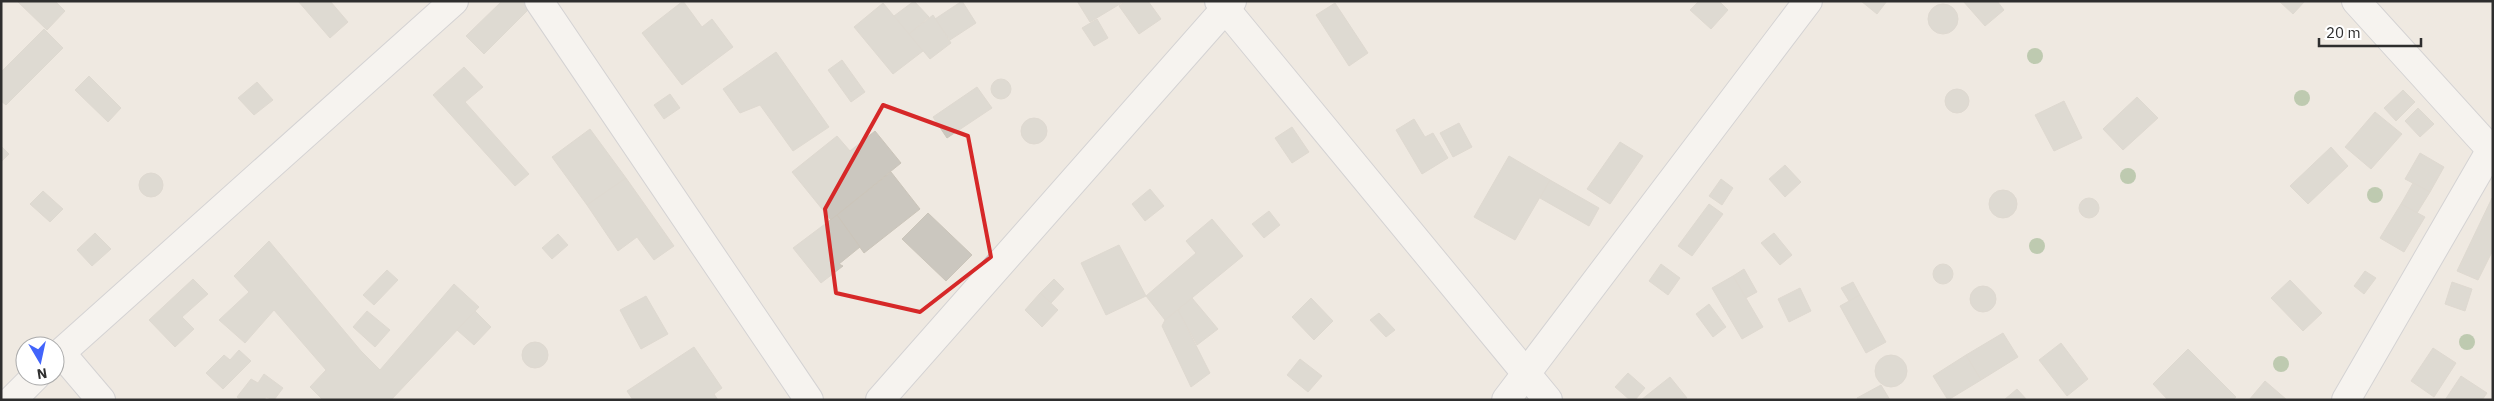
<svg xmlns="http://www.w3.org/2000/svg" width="2494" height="401" viewBox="0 0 2494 401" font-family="'IBM Plex Sans',sans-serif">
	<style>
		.building { fill: #cbc7bf; stroke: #cbc5ba }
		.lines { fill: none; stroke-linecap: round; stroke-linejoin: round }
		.minor-casing { stroke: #b4b7c1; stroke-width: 30 }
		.minor { stroke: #fff; stroke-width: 28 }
		.tree { fill: #84a574 }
		.marked { fill: none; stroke: #d62828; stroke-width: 4; stroke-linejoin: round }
	</style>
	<rect width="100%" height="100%" fill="#efe9e1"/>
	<g class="building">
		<polygon points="17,1 55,1 65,11 47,30"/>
		<polygon points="298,1 330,1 348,22 330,38"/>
		<polygon points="502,1 525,1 531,7 484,54 466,36"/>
		<polygon points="683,1 702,27 712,19 733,47 682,85 642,33"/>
		<polygon points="914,1 929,17 909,34 894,16"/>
		<polygon points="962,1 976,23 950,40 935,19"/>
		<polygon points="1077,1 1125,1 1090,22"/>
		<polygon points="1126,1 1148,1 1161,19 1139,34 1119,6"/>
		<polygon points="1699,1 1719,1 1728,10 1711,29 1690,10"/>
		<polygon points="1861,1 1887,1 1877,14"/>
		<polygon points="1963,1 1997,1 2004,10 1985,26"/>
		<polygon points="2279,1 2305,1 2293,14"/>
		<polygon points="883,3 923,51 893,74 854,27"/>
		<polygon points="1335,3 1368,53 1349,66 1316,15"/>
		<circle cx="1943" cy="19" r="15"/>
		<polygon points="933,15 951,43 930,59 909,34"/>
		<polygon points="1097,19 1108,38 1094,46 1082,28"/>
		<polygon points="44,29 63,48 6,105 1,101 1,72"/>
		<polygon points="776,52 829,127 793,151 760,105 740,113 723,89"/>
		<polygon points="842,60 865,92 851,102 828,70"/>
		<polygon points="464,67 483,87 465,102 529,174 515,186 433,95"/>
		<polygon points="89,76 121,108 108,122 75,90"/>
		<circle cx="1001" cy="89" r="10"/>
		<polygon points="257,82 273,100 254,115 238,98"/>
		<polygon points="977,87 992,108 947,138 933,117"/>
		<circle cx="1957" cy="101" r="12"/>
		<polygon points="2403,90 2415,102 2396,121 2384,108"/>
		<polygon points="670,94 680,108 664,119 654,105"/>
		<polygon points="2137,97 2158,118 2123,150 2103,129"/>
		<polygon points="2064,101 2082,138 2054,151 2035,115"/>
		<polygon points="2418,108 2434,124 2420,137 2405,121"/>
		<polygon points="2375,112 2402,134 2371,169 2345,147"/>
		<circle cx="1034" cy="131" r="13"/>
		<polygon points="1414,119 1425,137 1433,133 1448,158 1422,174 1396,130"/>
		<polygon points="1459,123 1472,147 1453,157 1440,133"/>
		<polygon points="1292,127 1309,152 1292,163 1275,138"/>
		<polygon points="590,129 626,178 587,205 552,157"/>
		<polygon points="875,131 901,163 831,220 792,172 837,136 850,151"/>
		<polygon points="1620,142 1643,156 1610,204 1587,189"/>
		<polygon points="1,146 9,154 1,162"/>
		<polygon points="2331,147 2348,166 2308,204 2290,186"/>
		<polygon points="2420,153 2444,167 2430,192 2405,179"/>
		<polygon points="1509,156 1550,180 1515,240 1474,217"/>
		<polygon points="1785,165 1801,182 1785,197 1769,179"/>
		<polygon points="891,172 920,209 864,253 837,215"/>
		<circle cx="151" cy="185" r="12"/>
		<polygon points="626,178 674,246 654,260 637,237 618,251 587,205"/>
		<polygon points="1721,179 1733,188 1722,205 1709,196"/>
		<polygon points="1550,180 1599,208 1589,226 1540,198"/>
		<polygon points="2413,183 2430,192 2417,213 2401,204"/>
		<polygon points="1150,189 1164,206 1145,221 1132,204"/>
		<circle cx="2003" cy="204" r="14"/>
		<polygon points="43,191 63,209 50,222 30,204"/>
		<circle cx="2089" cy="208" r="10"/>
		<polygon points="2492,198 2493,250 2478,280 2457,271"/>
		<polygon points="1709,204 1723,214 1692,256 1678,246"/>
		<polygon points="2401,204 2425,217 2404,252 2380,238"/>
		<polygon points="1269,211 1280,225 1264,238 1252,224"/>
		<polygon points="928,213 972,255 946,281 902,239"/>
		<polygon points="837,215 860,247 839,264 843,266 821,283 793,248"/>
		<polygon points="1212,219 1243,256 1165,320 1146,296 1196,253 1186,241"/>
		<polygon points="95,233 111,249 92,266 77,250"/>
		<polygon points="1774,233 1792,255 1780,265 1761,243"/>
		<polygon points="558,234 568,245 552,259 542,248"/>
		<polygon points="269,241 361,351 380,370 454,284 479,307 391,400 323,400 310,387 326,370 274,310 245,343 219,320 249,292 234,276"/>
		<polygon points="1119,245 1146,296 1106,315 1081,263"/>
		<polygon points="1661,264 1680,278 1668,295 1649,281"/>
		<circle cx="1943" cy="274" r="10"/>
		<polygon points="1744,269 1757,292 1746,298 1733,276"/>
		<polygon points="387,270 398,280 374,305 363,295"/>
		<polygon points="2365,271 2376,278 2364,294 2354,286"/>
		<polygon points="1733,276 1763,327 1742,339 1712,288"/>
		<polygon points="193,279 208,294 182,317 194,329 175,347 149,320"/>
		<polygon points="1054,279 1064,289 1051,303 1040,293"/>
		<polygon points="2290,280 2322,313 2303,331 2271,298"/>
		<polygon points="1853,282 1860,295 1849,301 1841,288"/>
		<polygon points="2452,282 2472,289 2465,311 2445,304"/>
		<circle cx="1983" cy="299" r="13"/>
		<polygon points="1800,288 1811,311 1789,322 1778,299"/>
		<polygon points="1040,293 1058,310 1042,327 1025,310"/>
		<polygon points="1860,295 1886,342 1866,353 1840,306"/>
		<polygon points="646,296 668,334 641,349 620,310"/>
		<polygon points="1192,298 1218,329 1197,345 1178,310"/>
		<polygon points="1311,298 1333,321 1314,340 1292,317"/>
		<polygon points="1709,304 1726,327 1713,337 1696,314"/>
		<polygon points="1178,310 1210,373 1191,387 1162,326 1165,320"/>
		<polygon points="367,311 390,330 375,347 353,327"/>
		<polygon points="475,311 491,327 474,345 457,330"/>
		<polygon points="1379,313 1395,330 1386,337 1370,320"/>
		<polygon points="2003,333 2018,357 1981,380 1966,355"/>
		<circle cx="535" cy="355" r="13"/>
		<polygon points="2061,343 2088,379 2067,396 2039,360"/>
		<polygon points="694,347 722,388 714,394 718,400 633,400 627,391"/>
		<polygon points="2433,348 2456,363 2434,397 2411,381"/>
		<polygon points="2188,349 2236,397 2233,400 2168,400 2153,384"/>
		<polygon points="239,350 251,361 223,389 206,373 224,355 230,360"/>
		<polygon points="1966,355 1981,380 1948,400 1933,376"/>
		<circle cx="1891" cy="371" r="16"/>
		<polygon points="1300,359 1322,376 1308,392 1287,375"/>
		<polygon points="1628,373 1645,388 1635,400 1630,400 1615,387"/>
		<polygon points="264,374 283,388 274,400 266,397 264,400 241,400 237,397 251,379 258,383"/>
		<polygon points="2461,376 2487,393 2482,400 2445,400"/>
		<polygon points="1670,377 1687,398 1641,400"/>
		<polygon points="2265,381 2287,400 2249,400"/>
		<polygon points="1881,385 1890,400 1858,400 1857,398"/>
		<polygon points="2017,389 2027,400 2004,400"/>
	</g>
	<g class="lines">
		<defs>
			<g id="minor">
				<polyline points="539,1 809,400"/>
				<polyline points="1219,1 1548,400"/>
				<polyline points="2356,1 2493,152"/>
				<polyline points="61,353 101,400"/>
				<polyline points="55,358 454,1"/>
				<polyline points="12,400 36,376"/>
				<polyline points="880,400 1232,1"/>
				<polyline points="1506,400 1808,1"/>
				<polyline points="2346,400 2493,146"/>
			</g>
		</defs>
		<use href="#minor" class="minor-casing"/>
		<use href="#minor" class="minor"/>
	</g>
	<g class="tree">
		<circle cx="2035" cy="56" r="8"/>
		<circle cx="2302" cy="98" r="8"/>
		<circle cx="2128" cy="176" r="8"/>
		<circle cx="2375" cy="195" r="8"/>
		<circle cx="2037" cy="246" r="8"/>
		<circle cx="2467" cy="342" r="8"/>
		<circle cx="2281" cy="364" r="8"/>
	</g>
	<path d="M0 0H2494V401H0ZM883,105L968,136L991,257L920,312L836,293L825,209Z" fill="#efe9e1" fill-opacity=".55" fill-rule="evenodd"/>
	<path class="marked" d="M883,105L968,136L991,257L920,312L836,293L825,209Z"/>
	<rect width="2494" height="401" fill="none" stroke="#2e2e2e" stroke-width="5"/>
	<g transform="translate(40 361) rotate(171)"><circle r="24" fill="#ffffff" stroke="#ababab"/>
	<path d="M0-4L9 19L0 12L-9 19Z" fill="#4264fb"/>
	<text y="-8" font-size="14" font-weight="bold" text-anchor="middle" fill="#2e2e2e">N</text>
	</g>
	<path d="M2319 38v8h102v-8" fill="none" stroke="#2e2e2e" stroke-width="2.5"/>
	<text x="2326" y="38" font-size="15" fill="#2e2e2e" stroke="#ffffff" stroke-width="4" paint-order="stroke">20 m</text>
</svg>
